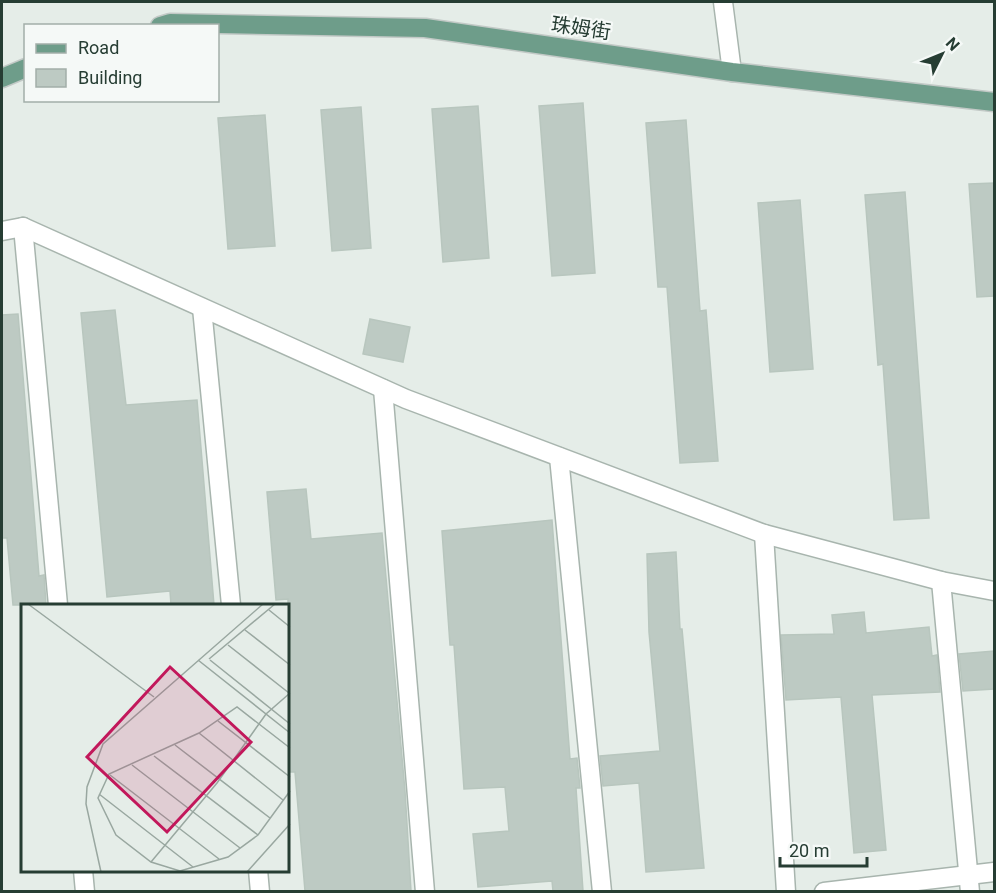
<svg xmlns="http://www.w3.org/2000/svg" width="996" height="893" viewBox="0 0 996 893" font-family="Roboto,'Noto Sans SC',sans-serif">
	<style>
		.building { fill: #bdcac3; stroke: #b8c6be; stroke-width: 1.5 }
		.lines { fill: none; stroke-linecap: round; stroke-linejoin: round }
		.minor-casing { stroke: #a8b5ae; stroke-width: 21 }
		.major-casing { stroke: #c2c9c6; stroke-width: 21 }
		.minor { stroke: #fff; stroke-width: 18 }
		.major { stroke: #6e9d8a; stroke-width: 18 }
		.labels { text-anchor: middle; stroke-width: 4.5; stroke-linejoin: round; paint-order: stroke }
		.street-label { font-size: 20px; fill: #263d33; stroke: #f5f9f7 }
		.inset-road { fill: none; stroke: #99a7a0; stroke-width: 1.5 }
		.view { fill: #c2185b; fill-opacity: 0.15; stroke: #c2185b; stroke-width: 3 }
		.inset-edge { fill: none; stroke: #263d33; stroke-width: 3 }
	</style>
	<rect width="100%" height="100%" fill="#e5ede8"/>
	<g class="building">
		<polygon points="583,103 595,273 552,276 539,106"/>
		<polygon points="478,106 489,258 443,262 432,109"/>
		<polygon points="361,107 371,248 332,251 321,110"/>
		<polygon points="265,115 275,246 228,249 218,118"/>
		<polygon points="686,120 700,311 706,310 718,461 680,463 667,287 658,287 646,123"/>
		<polygon points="994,183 994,296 977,297 969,184"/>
		<polygon points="905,192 929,518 894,520 883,364 878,365 865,195"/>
		<polygon points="800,200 813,369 770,372 758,203"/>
		<polygon points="115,310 126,405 197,400 214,605 171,605 170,591 107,597 81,313"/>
		<polygon points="18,314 39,576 44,575 46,605 13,605 7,538 2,538 2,315"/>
		<polygon points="370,319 410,327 403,362 363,354"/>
		<polygon points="306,489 311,539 382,533 405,791 411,891 305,891 295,772 288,772 288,599 276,600 267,492"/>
		<polygon points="552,520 570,759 577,758 580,788 576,788 583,891 553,891 552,881 478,887 473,834 509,831 505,787 464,789 454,645 450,645 442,531"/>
		<polygon points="676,552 680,629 682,629 704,868 646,872 639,783 603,786 600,756 660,751 649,632 647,554"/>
		<polygon points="864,612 866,633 929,627 932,656 937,655 940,692 872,695 886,850 854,853 841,697 786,700 781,635 834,634 832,615"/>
		<polygon points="994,651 994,689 963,691 959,654"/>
	</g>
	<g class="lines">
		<defs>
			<g id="minor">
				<polyline points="723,2 732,72"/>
				<polyline points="23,227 58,605"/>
				<polyline points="2,231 23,227 406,399 764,534 941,581 994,591"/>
				<polyline points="202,308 231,605"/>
				<polyline points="383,389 425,892"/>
				<polyline points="559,457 602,892"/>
				<polyline points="764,534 786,892"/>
				<polyline points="941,581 970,892"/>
				<polyline points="83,870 85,892"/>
				<polyline points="258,870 260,892"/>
				<polyline points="824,892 994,872"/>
			</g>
			<g id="major">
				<polyline points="160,26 170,23 425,28 732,72 994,102"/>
				<polyline points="2,78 26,68"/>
			</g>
		</defs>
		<use href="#minor" class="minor-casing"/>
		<use href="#major" class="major-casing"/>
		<use href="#minor" class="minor"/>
		<use href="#major" class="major"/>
	</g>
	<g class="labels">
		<g class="street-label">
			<text transform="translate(581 28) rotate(8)" y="7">珠姆街</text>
		</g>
	</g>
	<g transform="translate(21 604)">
		<rect width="268" height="268" fill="#e5ede8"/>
		<path class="inset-road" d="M7,0L133,93M248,6L269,23M224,26L269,61M207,41L268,89M188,55L254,0M177,56L269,129M189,56L269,120M197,117L269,173M178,129L262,196M154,141L249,214M269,144L216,103L178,129L88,170L77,194L95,231L130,258L159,267L207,253L237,231L269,187M133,152L237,231M111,161L219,244M89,171L198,255M78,190L172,263M130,258L196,179L245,110L269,89M80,268L65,200L66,183L82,140L242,0M226,268L269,220"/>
		<path class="view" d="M149,63L230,138L146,228L66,153Z"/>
		<rect width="268" height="268" class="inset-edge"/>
	</g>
	<rect width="996" height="893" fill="none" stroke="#263d33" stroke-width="6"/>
	<rect x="24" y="24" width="195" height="78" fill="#f5f9f7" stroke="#a2aea9" stroke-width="1.5"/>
	<rect x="36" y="44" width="30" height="9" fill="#6e9d8a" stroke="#a2aea9" stroke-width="1.5"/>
	<text x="78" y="54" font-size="18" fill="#263d33">Road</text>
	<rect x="36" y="69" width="30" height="18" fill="#bdcac3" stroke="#a2aea9" stroke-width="1.5"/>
	<text x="78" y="84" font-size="18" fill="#263d33">Building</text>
	<g transform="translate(942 54) rotate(47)" stroke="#f5f9f7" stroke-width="4.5" paint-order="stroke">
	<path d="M0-4.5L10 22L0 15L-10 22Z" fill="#263d33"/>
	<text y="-9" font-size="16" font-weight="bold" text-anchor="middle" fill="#263d33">N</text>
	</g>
	<path d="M780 857v9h87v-9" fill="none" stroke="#263d33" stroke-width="3"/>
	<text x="789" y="857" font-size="18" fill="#263d33" stroke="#f5f9f7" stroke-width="4.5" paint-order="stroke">20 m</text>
</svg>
